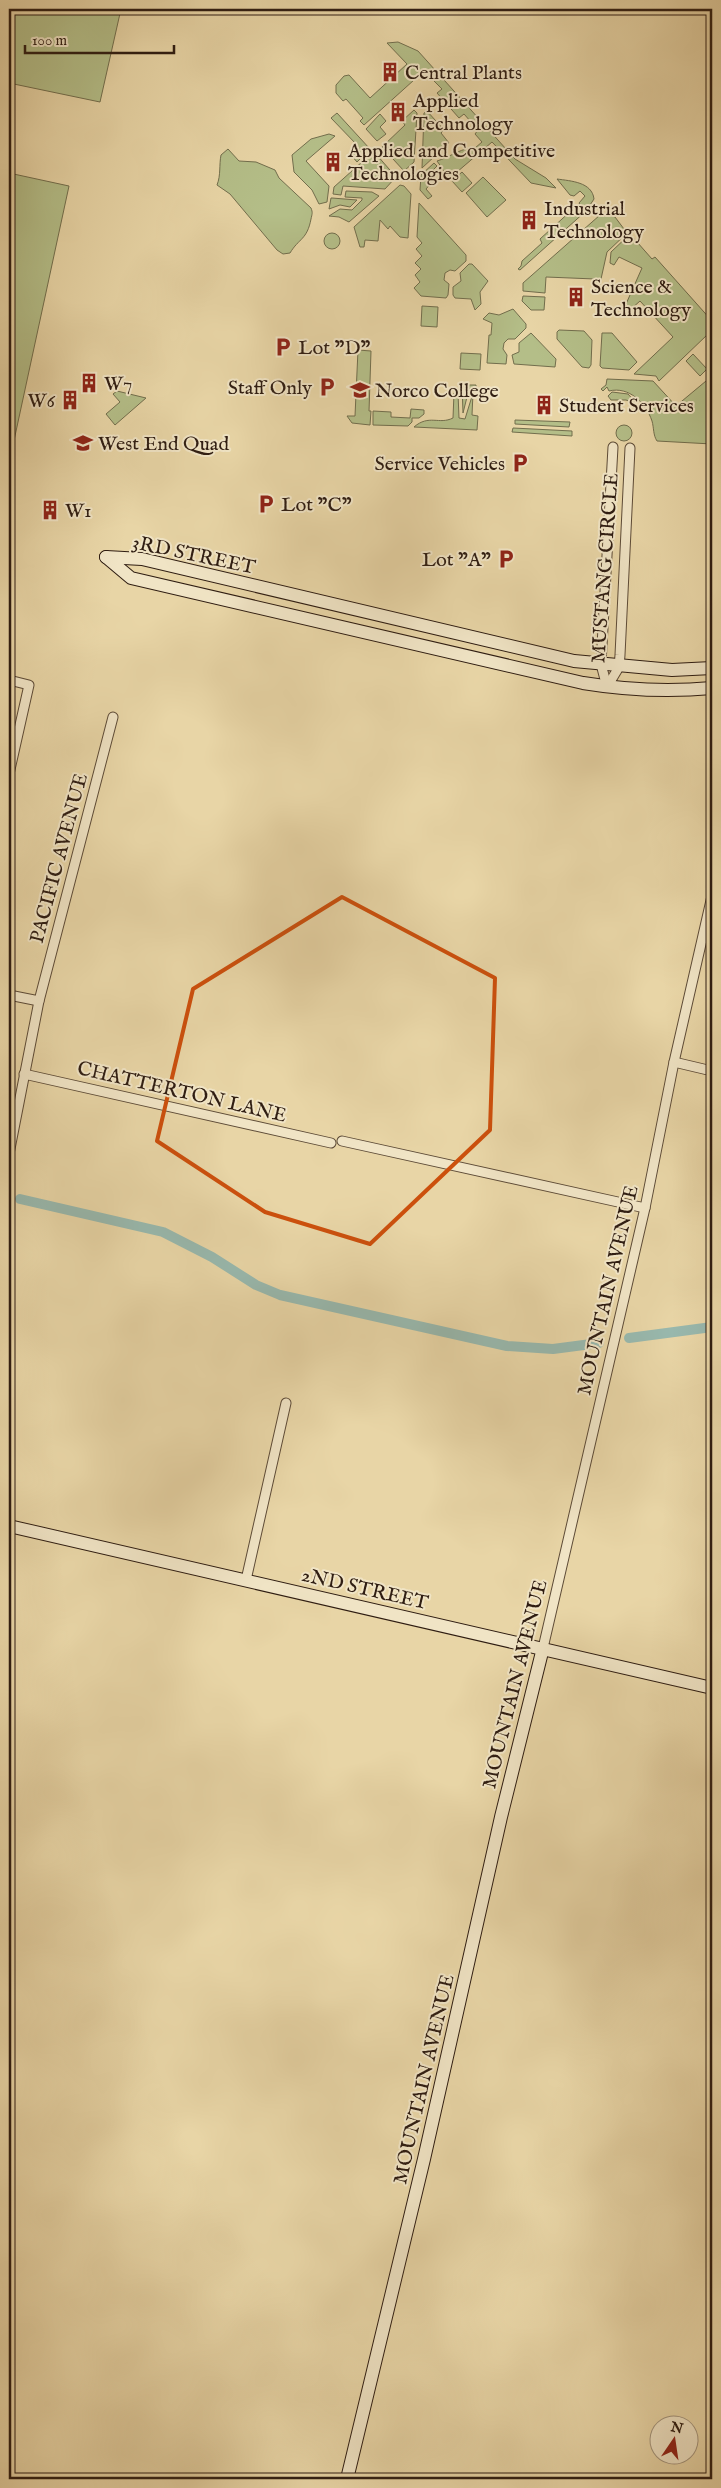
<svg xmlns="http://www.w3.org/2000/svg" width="721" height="2488" viewBox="0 0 721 2488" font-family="'IM FELL English',serif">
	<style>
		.green { fill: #b4be88; stroke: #726e4d }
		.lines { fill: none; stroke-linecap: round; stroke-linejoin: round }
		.canal { stroke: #98b8ad; stroke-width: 10 }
		.street-casing { stroke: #5d4b37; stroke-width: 11 }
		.secondary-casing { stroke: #2f1d12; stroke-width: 14 }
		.street { stroke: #f0e4c5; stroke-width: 9 }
		.secondary { stroke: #f0e4c5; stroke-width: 12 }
		.marked { fill: none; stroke: #cc500d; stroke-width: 4; stroke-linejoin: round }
		.labels { text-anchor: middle; stroke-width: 4; stroke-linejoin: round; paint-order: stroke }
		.poi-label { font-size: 20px; fill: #2f1d12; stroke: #f0e4c5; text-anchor: start }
		.street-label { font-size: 20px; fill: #2f1d12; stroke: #f0e4c5 }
	</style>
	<rect width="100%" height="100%" fill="#e8d5a6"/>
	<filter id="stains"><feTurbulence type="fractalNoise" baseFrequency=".004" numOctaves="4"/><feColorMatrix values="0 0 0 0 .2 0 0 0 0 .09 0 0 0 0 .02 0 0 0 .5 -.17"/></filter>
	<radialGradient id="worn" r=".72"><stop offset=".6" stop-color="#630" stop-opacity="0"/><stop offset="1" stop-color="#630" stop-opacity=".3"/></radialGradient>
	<g class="green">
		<polygon points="9,9 121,9 100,102 9,83"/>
		<path d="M398,42L418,51L515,159L546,178L556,188L531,183L492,142L450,178L442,169L434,176L442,168L437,161C448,158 465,146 475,148L482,142L475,134L478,130L464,114L459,118L437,93L442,89L424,71L364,125L360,121L363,118L346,99L343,101L336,93V85L344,76L349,75L370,98L407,64L387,43Z"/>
		<polygon points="414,110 417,113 414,162 404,171 382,147 405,125 402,121"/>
		<polygon points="427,111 444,130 441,133 449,143 422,168 424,113"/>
		<polygon points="337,113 370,149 357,162 351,155 354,153 352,150 357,145 331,118"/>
		<polygon points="380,114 386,121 380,127 386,134 377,141 366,129"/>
		<polygon points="329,134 335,136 306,161 329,186 327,202 319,204 312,190 294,172 292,155 311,139"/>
		<path d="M228,149L239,161L256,162L275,170L279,178L311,208C313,213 312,214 311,219C307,240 299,238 290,253L283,254L277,250L230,194L217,185C221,175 219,165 221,155Z"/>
		<polygon points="372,153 376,154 396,177 385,189 343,186 341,195 333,194 334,187"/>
		<polygon points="434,163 437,166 428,175 433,181 426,189 432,196 428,199 420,190 421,175"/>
		<polygon points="462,172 472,183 462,192 452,181"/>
		<polygon points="9,173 69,186 10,459 9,459"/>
		<polygon points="483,177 506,200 487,217 466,193"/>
		<path d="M557,179C571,181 592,182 594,199L586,211L520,270L518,269L521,266L522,261L542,243L540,239L573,209L576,213L582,208L579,203L585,196L580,191L574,196L570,195Z"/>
		<polygon points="400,185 404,186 411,194 408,238 400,237 390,226 388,229 380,220 378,241 365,240 364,247 360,247 354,227"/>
		<polygon points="346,191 372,192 379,196 349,222 339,217 329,216 340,209 352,210 362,200 362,198 345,197"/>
		<polygon points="331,198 332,198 357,200 350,207 340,205 329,209"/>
		<polygon points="419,203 466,255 466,261 455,271 450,270 445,273 444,280 449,284 448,295 446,298 421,296 414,288 420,282 415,275 421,269 415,263 422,256 416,249 422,243 417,237"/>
		<polygon points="606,213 615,217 627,233 607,252 599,288 595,291 595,279 546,277 545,293 523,291 523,283 600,215"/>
		<circle cx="332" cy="241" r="8"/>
		<polygon points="630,234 652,259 655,257 712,321 712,340 707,335 659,381 656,376 634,374 673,337 640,301 631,309 626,304 642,268 619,257 614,265 610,263 611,252"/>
		<polygon points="469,264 472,264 488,281 480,292 481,304 475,310 471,299 455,298 453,295 453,287 461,281 460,273"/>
		<polygon points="523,296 545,297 544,310 531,310 522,301"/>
		<polygon points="422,306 438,307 437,327 421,326"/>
		<polygon points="513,309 526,324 526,328 515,339 508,339 504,343 503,349 507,355 506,364 487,363 489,335 491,335 492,323 483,319 489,313 499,315"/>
		<polygon points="559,330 584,331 592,340 591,365 589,368 582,367 557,339 557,332"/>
		<polygon points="531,333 556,359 555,367 514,364 512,355 519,352 519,343"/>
		<polygon points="602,333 612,333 637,362 629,370 602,368 600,366"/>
		<polygon points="358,350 371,351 369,411 371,411 370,425 352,423 347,416 355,416"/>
		<polygon points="461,353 481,354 480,370 460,369"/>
		<polygon points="693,354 707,369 700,376 686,361"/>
		<path d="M712,376V444L657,441C653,435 654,428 652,421C646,403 629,386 609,391L607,387L603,391L601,389L606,385L607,379L653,381L676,406Z"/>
		<polygon points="462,385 476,385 476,389 469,389 463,413"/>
		<polygon points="117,391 146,398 115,425 106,414 120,402 113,394"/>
		<polygon points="612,392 628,394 637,404 626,400 611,400 608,396"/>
		<path d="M454,393H458L459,418L465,419L473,393L472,415L478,416L477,430L414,427C429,414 439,425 453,418Z"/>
		<polygon points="411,409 424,410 424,414 419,418 412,418 412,422 408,426 373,425 373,411 391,412 391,417 410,418"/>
		<polygon points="515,420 570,422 569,427 515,424"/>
		<circle cx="624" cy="433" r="8"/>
		<polygon points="513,428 572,431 572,436 512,432"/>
	</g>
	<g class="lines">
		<g class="canal">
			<polyline points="20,1199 163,1232 212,1257 256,1285 280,1295 507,1346 553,1349 599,1343"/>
			<polyline points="629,1338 712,1327"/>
		</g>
		<defs>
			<g id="street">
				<polyline points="9,680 29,685 9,774"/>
				<polyline points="607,687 619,667 620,655 630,448"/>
				<polyline points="607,687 601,664 613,447"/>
				<polyline points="9,995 39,1001"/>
				<polyline points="674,1062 712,1071"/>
				<polyline points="24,1074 331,1143"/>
				<polyline points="342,1141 645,1208"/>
				<polyline points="9,1154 39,1001 113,717"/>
				<polyline points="246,1580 286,1403"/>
				<polyline points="543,1648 645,1208 674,1062 712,896"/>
			</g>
			<g id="secondary">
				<path d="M106,557L131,578L583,683C626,690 669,692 712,688"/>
				<polyline points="106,557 142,559 574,661 672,670 712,668"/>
				<polyline points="9,1526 712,1688"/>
				<polyline points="347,2479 424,2159 501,1817 543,1648"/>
			</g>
		</defs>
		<use href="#street" class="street-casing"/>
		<use href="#secondary" class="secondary-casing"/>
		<use href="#street" class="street"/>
		<use href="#secondary" class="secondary"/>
	</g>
	<path class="marked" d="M342,897L495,978L490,1130L370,1244L265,1212L157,1141L193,989Z"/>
	<defs>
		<symbol id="building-bare" viewBox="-9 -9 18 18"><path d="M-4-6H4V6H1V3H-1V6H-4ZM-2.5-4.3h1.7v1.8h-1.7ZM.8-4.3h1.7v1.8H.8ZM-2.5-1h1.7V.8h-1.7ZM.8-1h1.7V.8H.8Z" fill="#8f2418" stroke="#f0e4c5" stroke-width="2.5" paint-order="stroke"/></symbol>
		<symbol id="parking-bare" viewBox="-9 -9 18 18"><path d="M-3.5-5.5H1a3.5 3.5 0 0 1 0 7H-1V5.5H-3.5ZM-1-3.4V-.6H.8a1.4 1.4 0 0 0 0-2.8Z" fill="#8f2418" stroke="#f0e4c5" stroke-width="2.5" paint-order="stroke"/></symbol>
		<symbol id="university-bare" viewBox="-9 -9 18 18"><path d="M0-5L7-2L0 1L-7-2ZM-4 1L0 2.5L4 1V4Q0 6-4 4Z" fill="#8f2418" stroke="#f0e4c5" stroke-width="2.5" paint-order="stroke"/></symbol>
		<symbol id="school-bare" viewBox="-9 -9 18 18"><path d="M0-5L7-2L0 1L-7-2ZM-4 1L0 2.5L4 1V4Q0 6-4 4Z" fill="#8f2418" stroke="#f0e4c5" stroke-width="2.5" paint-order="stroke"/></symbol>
	</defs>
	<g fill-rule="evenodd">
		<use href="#building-bare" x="376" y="58" width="28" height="28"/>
		<use href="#building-bare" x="384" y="98" width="28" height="28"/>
		<use href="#building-bare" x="319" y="148" width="28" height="28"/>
		<use href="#building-bare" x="515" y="206" width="28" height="28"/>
		<use href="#building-bare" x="562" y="283" width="28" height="28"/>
		<use href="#parking-bare" x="269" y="333" width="28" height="28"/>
		<use href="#building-bare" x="75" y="369" width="28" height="28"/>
		<use href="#parking-bare" x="313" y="373" width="28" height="28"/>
		<use href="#university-bare" x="346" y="376" width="28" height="28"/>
		<use href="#building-bare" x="56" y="386" width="28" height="28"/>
		<use href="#building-bare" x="530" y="391" width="28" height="28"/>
		<use href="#school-bare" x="69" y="429" width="28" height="28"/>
		<use href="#parking-bare" x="506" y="449" width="28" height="28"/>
		<use href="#parking-bare" x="252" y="490" width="28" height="28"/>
		<use href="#building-bare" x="36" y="496" width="28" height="28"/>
		<use href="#parking-bare" x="492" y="545" width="28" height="28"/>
	</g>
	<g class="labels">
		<g class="poi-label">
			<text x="405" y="79">Central Plants</text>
			<text x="413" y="107">Applied<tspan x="413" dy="23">Technology</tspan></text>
			<text x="348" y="157">Applied and Competitive<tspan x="348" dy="23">Technologies</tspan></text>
			<text x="544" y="215">Industrial<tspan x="544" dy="23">Technology</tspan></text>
			<text x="591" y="293">Science &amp;<tspan x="591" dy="23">Technology</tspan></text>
			<text x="298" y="354">Lot "D"</text>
			<text x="104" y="390">W7</text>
			<text x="312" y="394" text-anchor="end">Staff Only</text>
			<text x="375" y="397">Norco College</text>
			<text x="55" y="407" text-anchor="end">W6</text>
			<text x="559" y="412">Student Services</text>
			<text x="98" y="450">West End Quad</text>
			<text x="505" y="470" text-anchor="end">Service Vehicles</text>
			<text x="281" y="511">Lot "C"</text>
			<text x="65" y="517">W1</text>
			<text x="491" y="566" text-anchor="end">Lot "A"</text>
		</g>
		<g class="street-label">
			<text transform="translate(194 554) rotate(12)" y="7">3RD STREET</text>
			<text transform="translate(604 568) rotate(-86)" y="7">MUSTANG CIRCLE</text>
			<text transform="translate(58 858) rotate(-75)" y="7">PACIFIC AVENUE</text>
			<text transform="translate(182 1091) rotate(13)" y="7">CHATTERTON LANE</text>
			<text transform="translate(607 1290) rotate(-77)" y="7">MOUNTAIN AVENUE</text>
			<text transform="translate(365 1588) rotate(13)" y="7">2ND STREET</text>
			<text transform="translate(514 1684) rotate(-76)" y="7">MOUNTAIN AVENUE</text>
			<text transform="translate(423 2079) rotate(-77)" y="7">MOUNTAIN AVENUE</text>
		</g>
	</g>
	<rect width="721" height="2488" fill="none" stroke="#e8d5a6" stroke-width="30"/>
	<rect x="10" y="10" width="701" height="2468" fill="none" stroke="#2f1d12" stroke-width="2.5"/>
	<rect x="15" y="15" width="691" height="2458" fill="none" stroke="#2f1d12"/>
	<g transform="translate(674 2440) rotate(13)"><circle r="24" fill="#f0e4c5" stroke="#a3947d"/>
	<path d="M0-4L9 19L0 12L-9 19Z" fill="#8f2418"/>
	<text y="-8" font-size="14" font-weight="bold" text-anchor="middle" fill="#2f1d12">N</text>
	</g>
	<path d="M25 45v8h149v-8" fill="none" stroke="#2f1d12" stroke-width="2.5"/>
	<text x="32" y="45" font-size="15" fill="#2f1d12" stroke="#f0e4c5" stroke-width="4" paint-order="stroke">100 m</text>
	<rect width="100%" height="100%" filter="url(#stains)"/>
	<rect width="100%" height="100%" fill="url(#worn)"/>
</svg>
